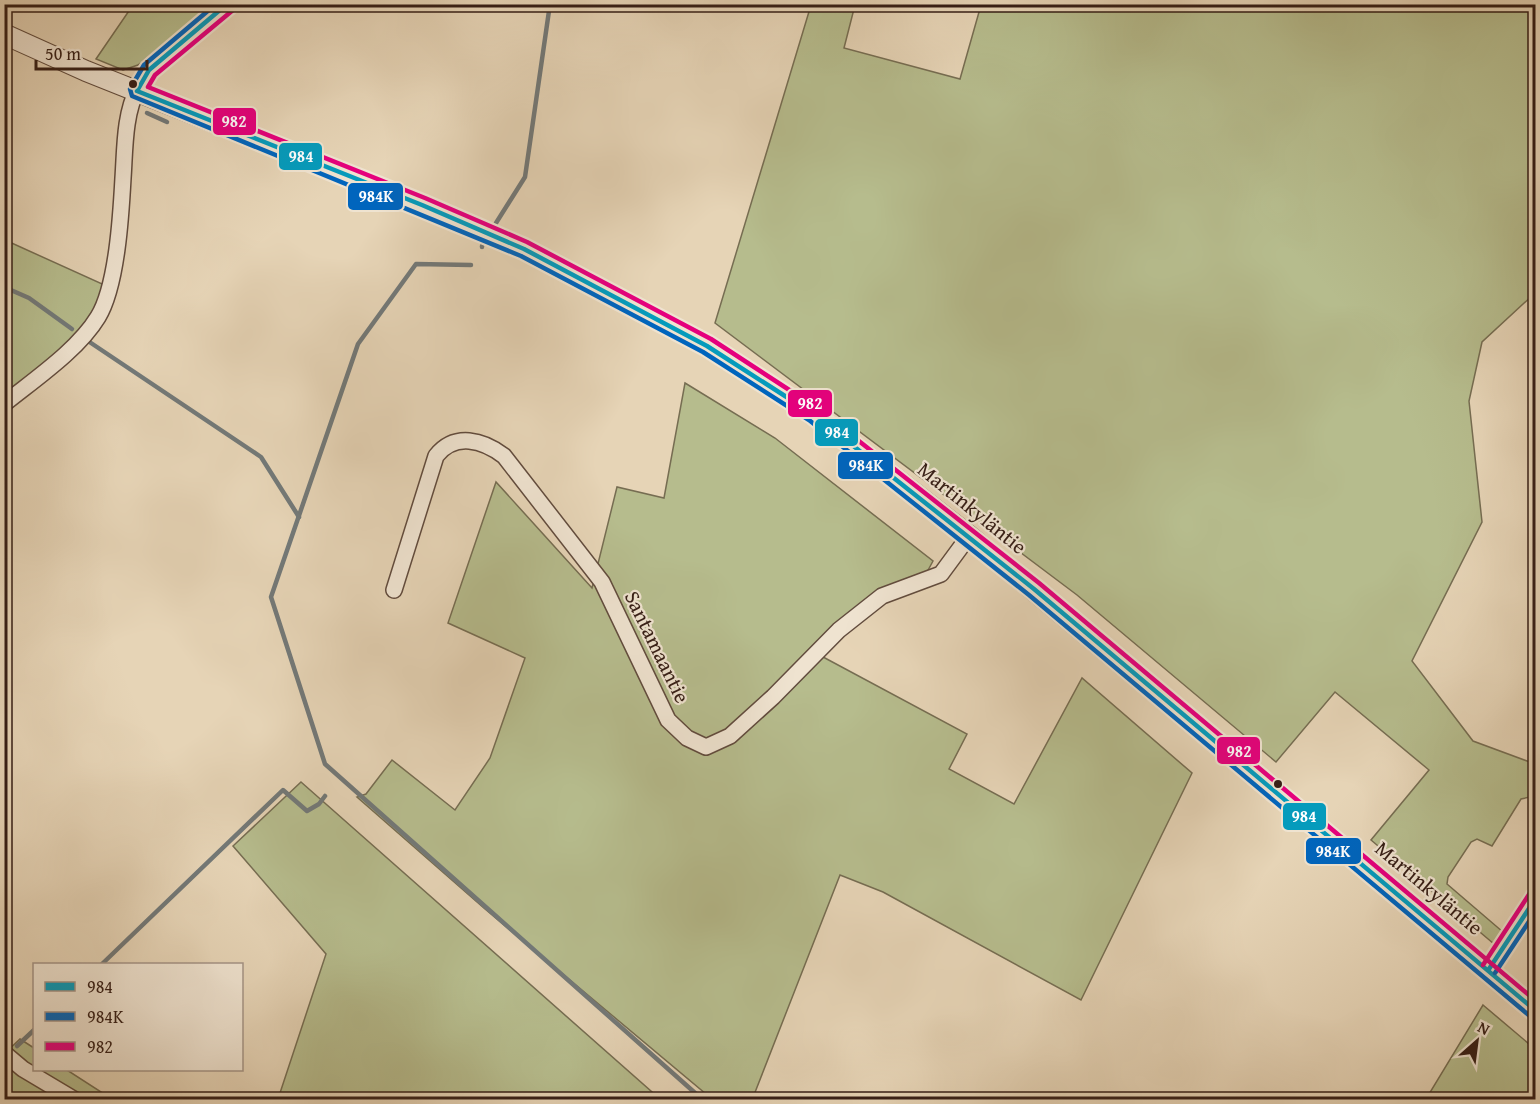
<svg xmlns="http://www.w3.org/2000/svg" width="1540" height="1104" viewBox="0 0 1540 1104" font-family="'Gentium Book Plus',serif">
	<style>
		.green { fill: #b6bc8d; stroke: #766d52; stroke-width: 1.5 }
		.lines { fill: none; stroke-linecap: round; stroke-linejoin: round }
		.stream { stroke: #737978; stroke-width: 4.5 }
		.minor-casing { stroke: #624c3e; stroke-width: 18 }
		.tertiary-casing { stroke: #624c3e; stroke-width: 22 }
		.minor { stroke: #efe3d0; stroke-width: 15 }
		.tertiary { stroke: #efe3d0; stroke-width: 20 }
		.bus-1-casing { stroke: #efe3d0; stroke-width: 9 }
		.bus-2-casing { stroke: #efe3d0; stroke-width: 9 }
		.bus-3-casing { stroke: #efe3d0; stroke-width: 9 }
		.bus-1 { stroke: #059bbc; stroke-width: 4.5 }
		.bus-2 { stroke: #0065bd; stroke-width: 4.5 }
		.bus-3 { stroke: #e5007d; stroke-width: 4.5 }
		.bus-dot { fill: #361e16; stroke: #efe3d0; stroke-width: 2 }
		.labels { text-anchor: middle; stroke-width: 4.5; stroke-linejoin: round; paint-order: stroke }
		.street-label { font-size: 21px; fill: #361e16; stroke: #efe3d0 }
		.line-badge { stroke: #efe3d0; stroke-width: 2 }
		.badge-label { font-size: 16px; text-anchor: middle; font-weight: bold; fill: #fff }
	</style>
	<rect width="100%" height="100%" fill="#e6d4b6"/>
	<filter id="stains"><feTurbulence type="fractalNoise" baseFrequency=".00333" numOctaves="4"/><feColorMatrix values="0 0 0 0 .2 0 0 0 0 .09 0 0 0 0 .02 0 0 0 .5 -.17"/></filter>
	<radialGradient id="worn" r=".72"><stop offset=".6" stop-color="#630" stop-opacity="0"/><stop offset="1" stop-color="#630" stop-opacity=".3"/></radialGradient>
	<g class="green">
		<polygon points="133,5 133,4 211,5 138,65 123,70 96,59"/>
		<polygon points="811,5 855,5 844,48 960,79 981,5 1535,5 1535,293 1482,342 1469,401 1482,522 1412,661 1473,741 1535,764 1535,796 1521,799 1492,846 1477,839 1471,842 1448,877 1447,884 1503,932 1494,944 1371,840 1429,770 1335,692 1276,762 1077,595 715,323"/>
		<polygon points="5,240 102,284 111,280 99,317 65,354 5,395"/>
		<polygon points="685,383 775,438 933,561 927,572 876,591 810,650 967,734 949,769 1014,804 1082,678 1192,773 1081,1000 883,892 840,875 752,1100 712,1099 485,909 357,797 366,794 392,760 455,810 490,758 525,658 448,623 496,482 592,588 617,487 664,498"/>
		<polygon points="301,782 660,1099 278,1099 326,954 233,846"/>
		<polygon points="1483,1005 1535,1049 1535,1099 1426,1099"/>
		<polygon points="20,1039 34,1048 34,1070 67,1070 112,1099 5,1100 5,1053"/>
	</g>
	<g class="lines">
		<g class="stream">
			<polyline points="147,113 167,122"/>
			<polyline points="496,223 525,177 550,4"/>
			<polyline points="482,247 482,246"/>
			<polyline points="471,265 416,264 358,344 271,597 325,764 703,1100"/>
			<polyline points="4,287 29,298 72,329"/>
			<polyline points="88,341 261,457 299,517"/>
			<polyline points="102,964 283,790 307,811 319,804 325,796"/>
			<polyline points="17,1046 34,1030"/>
		</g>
		<defs>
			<g id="minor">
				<path d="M4,404C35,379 78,350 98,317C117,286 121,215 123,178C125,150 124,114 138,88C158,53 197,30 228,4"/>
				<path d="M394,590L436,456C455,432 483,440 504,456L602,582L668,720L687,738L706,747L730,736L773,697L839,630L882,596L941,574L969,536"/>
				<polyline points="1489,969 1536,897"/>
				<polyline points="4,1053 23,1069 75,1100"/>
			</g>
			<polyline id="tertiary" points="4,34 86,71 422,205 524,249 707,346 813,414 969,536 1536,1011"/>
		</defs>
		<use href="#minor" class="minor-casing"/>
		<use href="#tertiary" class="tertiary-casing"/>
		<use href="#minor" class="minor"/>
		<use href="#tertiary" class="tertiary"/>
		<defs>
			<g id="bus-1">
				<polyline points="227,4 149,70 137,91 422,205 524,249 707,346 813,414 1034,589 1536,1011"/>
				<polyline points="1489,969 1536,898"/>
			</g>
			<g id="bus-2">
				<polyline points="216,4 144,65 130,89 132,96 521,256 703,352 809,420 1029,595 1531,1017"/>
				<polyline points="1495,973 1536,911"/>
			</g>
			<g id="bus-3">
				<polyline points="233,10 155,75 148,87 425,198 527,242 711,339 817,408 1039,583 1536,1001"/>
				<polyline points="1483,965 1530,893"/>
			</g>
		</defs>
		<use href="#bus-1" class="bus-1-casing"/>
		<use href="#bus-2" class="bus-2-casing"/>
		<use href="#bus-3" class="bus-3-casing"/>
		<use href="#bus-1" class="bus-1"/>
		<use href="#bus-2" class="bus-2"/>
		<use href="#bus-3" class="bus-3"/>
	</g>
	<g class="bus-dot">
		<circle cx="133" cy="84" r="5"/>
		<circle cx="1278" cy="784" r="5"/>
	</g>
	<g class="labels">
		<g class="street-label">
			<text transform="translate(972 508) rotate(39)" y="7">Martinkyläntie</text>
			<text transform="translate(657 647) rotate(64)" y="7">Santamaantie</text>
			<text transform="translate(1429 888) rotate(40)" y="7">Martinkyläntie</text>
		</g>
	</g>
	<g class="line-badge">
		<rect x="212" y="107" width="45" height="29" rx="6" fill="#e5007d"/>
		<rect x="278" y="142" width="45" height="29" rx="6" fill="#059bbc"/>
		<rect x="347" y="182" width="57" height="29" rx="6" fill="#0065bd"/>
		<rect x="787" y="389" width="46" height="29" rx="6" fill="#e5007d"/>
		<rect x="814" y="418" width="45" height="29" rx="6" fill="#059bbc"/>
		<rect x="837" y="451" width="57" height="29" rx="6" fill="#0065bd"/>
		<rect x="1216" y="736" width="45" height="29" rx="6" fill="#e5007d"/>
		<rect x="1282" y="802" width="45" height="29" rx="6" fill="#059bbc"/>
		<rect x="1305" y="837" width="57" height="28" rx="6" fill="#0065bd"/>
	</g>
	<g class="badge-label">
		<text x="234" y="127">982</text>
		<text x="301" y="162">984</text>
		<text x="376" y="202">984K</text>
		<text x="810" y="409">982</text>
		<text x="837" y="438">984</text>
		<text x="866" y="471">984K</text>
		<text x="1239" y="757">982</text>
		<text x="1304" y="822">984</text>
		<text x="1333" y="857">984K</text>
	</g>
	<rect width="1540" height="1104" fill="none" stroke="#e6d4b6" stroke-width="24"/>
	<rect x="6" y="6" width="1528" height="1092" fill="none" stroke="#361e16" stroke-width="3"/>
	<rect x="12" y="12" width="1516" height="1080" fill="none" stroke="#361e16" stroke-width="1.5"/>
	<rect x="33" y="963" width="210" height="108" fill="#efe3d0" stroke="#a59486" stroke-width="1.5"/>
	<rect x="45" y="982" width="30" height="9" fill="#059bbc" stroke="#a59486" stroke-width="1.5"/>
	<text x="87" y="993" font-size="18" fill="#361e16">984</text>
	<rect x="45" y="1012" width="30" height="9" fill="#0065bd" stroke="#a59486" stroke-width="1.5"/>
	<text x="87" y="1023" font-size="18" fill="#361e16">984K</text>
	<rect x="45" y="1042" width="30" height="9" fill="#e5007d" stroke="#a59486" stroke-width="1.5"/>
	<text x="87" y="1053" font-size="18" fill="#361e16">982</text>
	<g transform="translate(1477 1041) rotate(28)" stroke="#efe3d0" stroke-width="4.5" paint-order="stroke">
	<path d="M0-4.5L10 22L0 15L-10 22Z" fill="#361e16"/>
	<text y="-9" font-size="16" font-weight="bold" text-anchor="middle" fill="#361e16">N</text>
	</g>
	<path d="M36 60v9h111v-9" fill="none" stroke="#361e16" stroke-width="3"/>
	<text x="45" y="60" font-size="18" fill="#361e16" stroke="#efe3d0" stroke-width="4.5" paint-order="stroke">50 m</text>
	<rect width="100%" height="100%" filter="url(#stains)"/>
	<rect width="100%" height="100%" fill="url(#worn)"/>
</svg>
